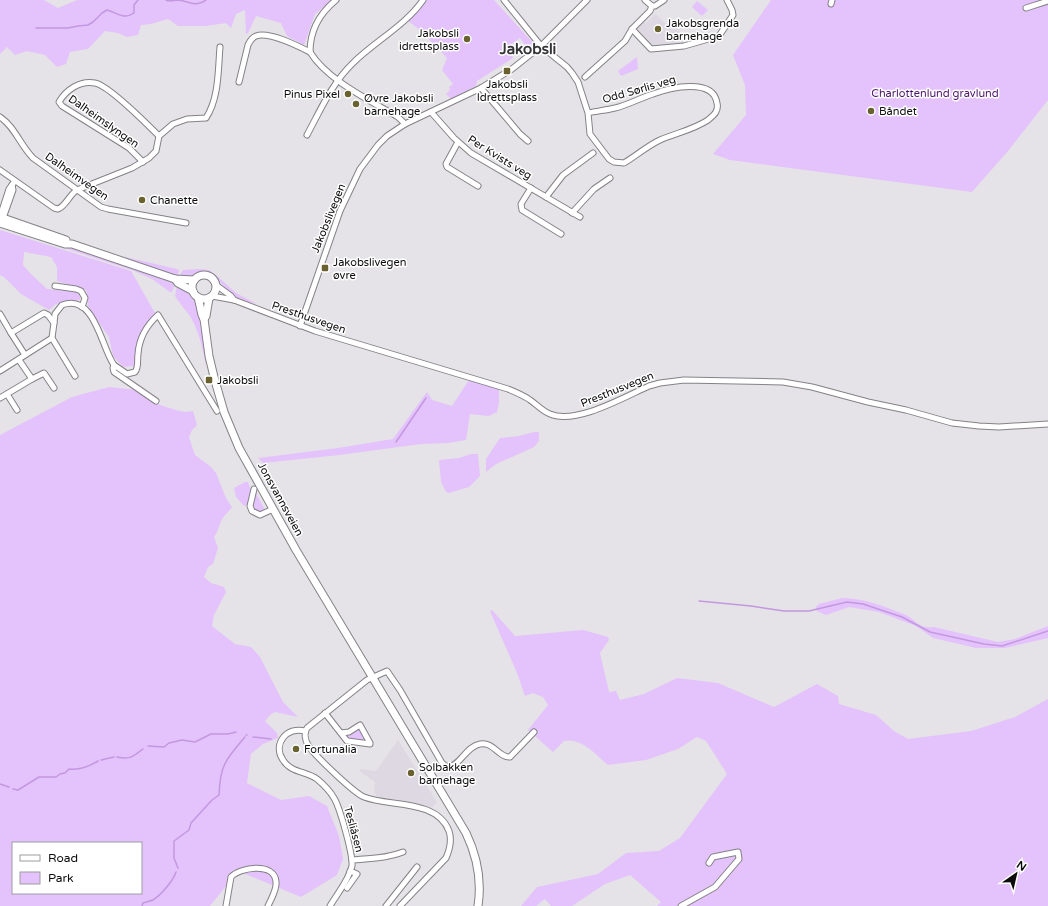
<svg xmlns="http://www.w3.org/2000/svg" width="1048" height="906" viewBox="0 0 1048 906" font-family="'Varela Round',sans-serif">
	<style>
		.built { fill: #ded8e3 }
		.green { fill: #e4c2fc; fill-rule: evenodd }
		.lines { fill: none; stroke-linecap: round; stroke-linejoin: round }
		.stream { stroke: #c398e0; stroke-width: 1.5 }
		.minor-casing { stroke: #848286; stroke-width: 7 }
		.major-casing { stroke: #848286; stroke-width: 9 }
		.minor { stroke: #fff; stroke-width: 5 }
		.major { stroke: #fff; stroke-width: 7 }
		.poi-dot { fill: #69612e; stroke: #fff; stroke-width: 1.5 }
		.labels { text-anchor: middle; stroke-width: 3; stroke-linejoin: round; paint-order: stroke }
		.poi-label { font-size: 11px; fill: #0c0c0d; stroke: #fff; text-anchor: start }
		.street-label { font-size: 11px; fill: #0c0c0d; stroke: #fff }
		.park-label { font-size: 11px; fill: #4e166b; stroke: #fff }
		.district-label { font-size: 15px; font-weight: bold; fill: #353437; stroke: #fff }
	</style>
	<rect width="100%" height="100%" fill="#e5e3e7"/>
	<g class="built">
		<polygon points="656,14 665,23 672,27 679,29 683,43 655,47 649,44 637,31 637,28 643,20 646,23"/>
		<polygon points="398,740 437,802 432,808 416,803 376,796 376,794 374,793 375,782 359,771 361,769 376,771"/>
	</g>
	<g class="green">
		<polygon points="0,0 44,0 58,8 77,0 332,0 315,14 304,45 287,36 281,23 256,16 248,33 246,34 245,10 236,14 231,28 226,23 206,26 178,26 168,19 151,24 141,25 138,35 127,37 118,33 105,31 88,49 70,52 66,64 57,67 45,55 27,51 15,55 7,47 0,54"/>
		<polygon points="427,0 494,0 534,44 527,48 520,38 509,46 517,53 515,56 512,55 513,58 477,81 476,86 451,99 446,94 450,90 449,87 453,84 442,70 447,58 420,30 408,21"/>
		<polygon points="771,0 1048,0 1048,100 1008,151 972,192 730,160 713,154 746,115 745,85 733,55"/>
		<polygon points="697,1 708,10 702,16 692,7"/>
		<polygon points="637,57 638,69 621,76 618,71"/>
		<path d="M0,225L160,276C191,290 198,299 203,332C205,344 206,355 206,366C203,349 199,331 190,316C185,309 179,303 175,296L177,285L175,284L172,292H170L152,279L132,270L0,227Z"/>
		<path d="M0,230L131,271L155,313C141,334 138,341 134,366L123,367L113,356L109,337L88,307L86,290L57,281V267L51,257L24,252L23,265L31,274L47,289L77,292L80,296V300L56,304L49,310L21,294L4,277L0,275Z"/>
		<path d="M125,257L177,269L179,270L178,274L180,275L183,270L200,269L209,270L216,275L236,293L257,304C248,302 240,300 233,295C225,289 214,272 204,272C199,271 195,275 190,276C187,277 183,277 180,277L132,262Z"/>
		<polygon points="469,380 499,389 499,403 497,412 489,416 470,414 466,440 448,443 421,444 339,455 263,463 258,458 338,448 393,439 427,392 432,400 452,406"/>
		<path d="M109,387L137,390L160,405L179,411L186,412L193,411L197,425L192,430L189,437L195,455L211,467L216,473L226,498L232,507C229,512 224,515 221,521C219,526 218,532 214,537L218,548L213,564L208,567L204,577L211,583L224,587L226,592L214,615L212,626L235,644L251,647L260,657L283,702L298,717L275,712L270,715L265,721L277,733L278,738L263,744L251,754L247,783L281,800L309,796L327,806L339,836L343,859L337,875L301,897L238,871L210,906H0V435L72,397ZM13,843H141V893H13Z"/>
		<polygon points="534,432 539,432 539,441 534,447 496,464 486,472 486,459 500,438 519,436"/>
		<polygon points="471,454 478,454 480,476 469,487 449,493 446,492 441,482 439,460 459,458"/>
		<polygon points="245,482 248,482 251,491 247,505 244,506 236,497 234,488"/>
		<polygon points="256,493 265,510 262,513 254,511 252,503"/>
		<path d="M842,598C864,598 886,607 906,615C918,621 918,629 934,627L998,642L1015,639L1048,626V638L1005,648H976L933,638L916,626L879,612L849,607L826,615L817,611L815,608L819,604Z"/>
		<path d="M492,610L515,636L583,630L608,637L609,640L600,653L609,692L616,691L620,700L644,694L677,678L718,683L774,707L817,684L838,696L839,704L876,715L894,731L908,739L971,731L1015,717L1048,699V906H657L661,902L630,875L605,884L572,906H551L545,899L536,906H521L537,887L598,874L626,853L659,851L680,838L727,774L706,741L697,737L678,749L646,760L608,765C596,755 582,737 564,741L553,752L528,730L548,705L543,697L533,693L525,696L517,673L490,611Z"/>
		<polygon points="359,728 360,729 367,741 348,739 344,736 345,734"/>
	</g>
	<g class="lines">
		<g class="stream">
			<path d="M166,0C170,2 174,0 178,0C190,1 195,8 206,0"/>
			<path d="M36,28H68L78,26L88,25L93,22L102,13L107,10C118,13 124,20 134,13V5L138,0"/>
			<polyline points="396,442 426,398"/>
			<polyline points="699,601 751,606 784,611 809,611 847,602 863,604 902,617 930,632 984,644 1002,646 1048,631"/>
			<polyline points="246,735 247,735"/>
			<polyline points="253,737 271,739"/>
			<polyline points="148,746 164,747 169,743 182,740 195,742 211,734 228,734 236,732"/>
			<path d="M117,757C131,760 133,756 143,749"/>
			<polyline points="101,760 114,757"/>
			<polyline points="0,784 9,787"/>
			<path d="M13,789L18,790L39,777H56L60,774L65,773L69,769C79,770 90,766 98,761"/>
			<path d="M178,868L174,858V841L189,830L191,823L212,800L219,795C220,765 226,759 245,737"/>
			<path d="M142,906L143,903C146,902 150,901 153,900C161,895 173,881 176,872"/>
		</g>
		<defs>
			<g id="minor">
				<path d="M504,0L541,46L567,67L572,73L578,82L588,113L590,134L609,159L614,162L624,163C636,156 647,146 660,140C676,133 693,130 708,120C714,115 719,111 717,103C713,77 669,88 653,94C640,98 628,105 615,108C607,110 597,111 588,113"/>
				<polyline points="645,0 652,6"/>
				<polyline points="664,0 655,6 652,6 650,11 632,29 651,49 684,46 719,36 733,15 732,10 727,0"/>
				<polyline points="831,4 832,0"/>
				<polyline points="1026,8 1048,1"/>
				<path d="M310,52C327,80 371,101 398,117L405,124"/>
				<path d="M310,52C310,31 320,13 336,0"/>
				<polyline points="585,77 625,41 632,29"/>
				<path d="M239,82L248,45C250,41 251,38 256,36C269,31 298,46 310,52"/>
				<polyline points="481,88 520,134 528,141"/>
				<polyline points="431,112 454,138 471,153 580,217"/>
				<path d="M0,117C15,127 20,145 33,158L101,207L108,209L186,223"/>
				<path d="M307,135C320,111 332,83 353,63C374,42 406,25 423,0"/>
				<polyline points="458,142 446,164 447,167 478,186"/>
				<path d="M143,162L129,148L62,106L59,102C66,90 80,80 95,83C108,85 148,125 159,136"/>
				<path d="M0,170L54,208L58,209C66,206 69,195 77,190L132,168L149,158L156,151L159,136L173,124L187,119L206,118C219,98 218,71 220,47"/>
				<polyline points="531,188 521,204 522,210 561,234"/>
				<polyline points="546,197 563,175 593,153"/>
				<polyline points="572,213 594,189 610,178"/>
				<polyline points="1,220 0,217 9,189 15,181"/>
				<polyline points="2,221 13,190 12,185"/>
				<polyline points="216,285 231,296 234,300"/>
				<polyline points="55,286 76,289 81,291 85,298 82,307"/>
				<path d="M212,296L234,300L315,331L508,389C515,392 523,395 530,400C536,404 542,411 550,414C576,425 624,397 649,386L660,383L684,380L783,382L812,387L868,402L906,410L952,423L979,426L999,427L1048,424"/>
				<polyline points="0,314 11,333"/>
				<path d="M54,323L55,314L62,305C95,293 101,347 114,365L113,368L114,372L156,401"/>
				<polyline points="300,326 340,211 360,169 378,145 387,136 405,124 481,88 512,69 541,46 587,0"/>
				<polyline points="25,355 11,333 44,313 48,315 54,323 52,338"/>
				<polyline points="19,360 32,379 44,373 54,388"/>
				<path d="M114,365L127,374L135,372C139,367 137,360 138,354C139,339 147,325 158,315L217,411"/>
				<polyline points="0,371 52,338 75,376"/>
				<polyline points="7,394 17,410"/>
				<polyline points="0,398 32,379"/>
				<polyline points="254,489 250,506 252,511 260,515 273,509"/>
				<polyline points="325,713 347,741 348,741 370,744 370,743 360,725 349,732 341,733"/>
				<path d="M305,731C287,726 272,744 283,760C291,773 306,771 317,779C323,784 330,791 334,798C340,808 353,854 352,866C349,880 337,894 330,906"/>
				<path d="M352,860C369,859 387,858 403,852"/>
				<polyline points="347,888 357,874 350,871"/>
				<path d="M226,906L231,877C240,867 275,862 276,882C277,890 271,899 268,906"/>
				<polyline points="386,906 417,867"/>
				<path d="M400,906L446,858C450,849 452,840 449,831C437,799 390,807 364,797C354,793 313,754 308,745C305,740 304,733 307,728L367,680L387,671L400,690L442,763L447,767C459,768 466,746 480,744C493,741 499,758 510,757L534,732"/>
				<polyline points="681,906 715,887 739,859 738,852 713,857 709,863"/>
			</g>
			<g id="major">
				<polyline points="0,217 66,240"/>
				<polyline points="0,223 65,244 72,244 175,279 194,280"/>
				<circle cx="204" cy="287" r="12"/>
				<polyline points="175,279 178,283 193,291"/>
				<path d="M198,297L202,315L204,319L209,356L214,377L224,412L239,448L296,550L466,833C477,856 482,880 478,906"/>
				<polyline points="204,319 206,316 209,298"/>
			</g>
		</defs>
		<use href="#minor" class="minor-casing"/>
		<use href="#major" class="major-casing"/>
		<use href="#minor" class="minor"/>
		<use href="#major" class="major"/>
	</g>
	<g class="poi-dot">
		<circle cx="658" cy="29" r="4"/>
		<circle cx="467" cy="39" r="4"/>
		<rect x="503" y="67" width="8" height="8" rx="2"/>
		<circle cx="348" cy="94" r="4"/>
		<circle cx="356" cy="104" r="4"/>
		<circle cx="871" cy="111" r="4"/>
		<circle cx="142" cy="200" r="4"/>
		<rect x="321" y="264" width="8" height="8" rx="2"/>
		<rect x="205" y="376" width="8" height="8" rx="2"/>
		<circle cx="296" cy="749" r="4"/>
		<circle cx="411" cy="773" r="4"/>
	</g>
	<g class="labels">
		<g class="poi-label">
			<text x="666" y="27">Jakobsgrenda<tspan x="666" dy="13">barnehage</tspan></text>
			<text x="459" y="37" text-anchor="end">Jakobsli<tspan x="459" dy="13">idrettsplass</tspan></text>
			<text x="507" y="88" text-anchor="middle">Jakobsli<tspan x="507" dy="13">Idrettsplass</tspan></text>
			<text x="340" y="98" text-anchor="end">Pinus Pixel</text>
			<text x="364" y="102">Øvre Jakobsli<tspan x="364" dy="13">barnehage</tspan></text>
			<text x="879" y="115">Båndet</text>
			<text x="150" y="204">Chanette</text>
			<text x="333" y="266">Jakobslivegen<tspan x="333" dy="13">øvre</tspan></text>
			<text x="217" y="384">Jakobsli</text>
			<text x="304" y="753">Fortunalia</text>
			<text x="419" y="771">Solbakken<tspan x="419" dy="13">barnehage</tspan></text>
		</g>
		<g class="street-label">
			<text transform="translate(639 89) rotate(-16)" y="4">Odd Sørlis veg</text>
			<text transform="translate(104 121) rotate(35)" y="4">Dalheimslyngen</text>
			<text transform="translate(500 157) rotate(32)" y="4">Per Kvists veg</text>
			<text transform="translate(77 176) rotate(35)" y="4">Dalheimvegen</text>
			<text transform="translate(328 218) rotate(-68)" y="4">Jakobslivegen</text>
			<text transform="translate(309 317) rotate(19)" y="4">Presthusvegen</text>
			<text transform="translate(617 389) rotate(-22)" y="4">Presthusvegen</text>
			<text transform="translate(281 499) rotate(61)" y="4">Jonsvannsveien</text>
			<text transform="translate(354 829) rotate(75)" y="4">Tesliåsen</text>
		</g>
		<g class="park-label">
			<text x="935" y="97">Charlottenlund gravlund</text>
		</g>
		<g class="district-label">
			<text x="528" y="54">Jakobsli</text>
		</g>
	</g>
	<rect x="12" y="842" width="130" height="52" fill="#ffffff" stroke="#9e9e9e"/>
	<rect x="20" y="855" width="20" height="6" fill="#ffffff" stroke="#9e9e9e"/>
	<text x="48" y="862" font-size="12" fill="#0c0c0d">Road</text>
	<rect x="20" y="872" width="20" height="12" fill="#e4c2fc" stroke="#9e9e9e"/>
	<text x="48" y="882" font-size="12" fill="#0c0c0d">Park</text>
	<g transform="translate(1016 874) rotate(34)" stroke="#ffffff" stroke-width="3" paint-order="stroke">
	<path d="M0-3L7 15L0 10L-7 15Z" fill="#0c0c0d"/>
	<text y="-6" font-size="11" font-weight="bold" text-anchor="middle" fill="#0c0c0d">N</text>
	</g>
</svg>
